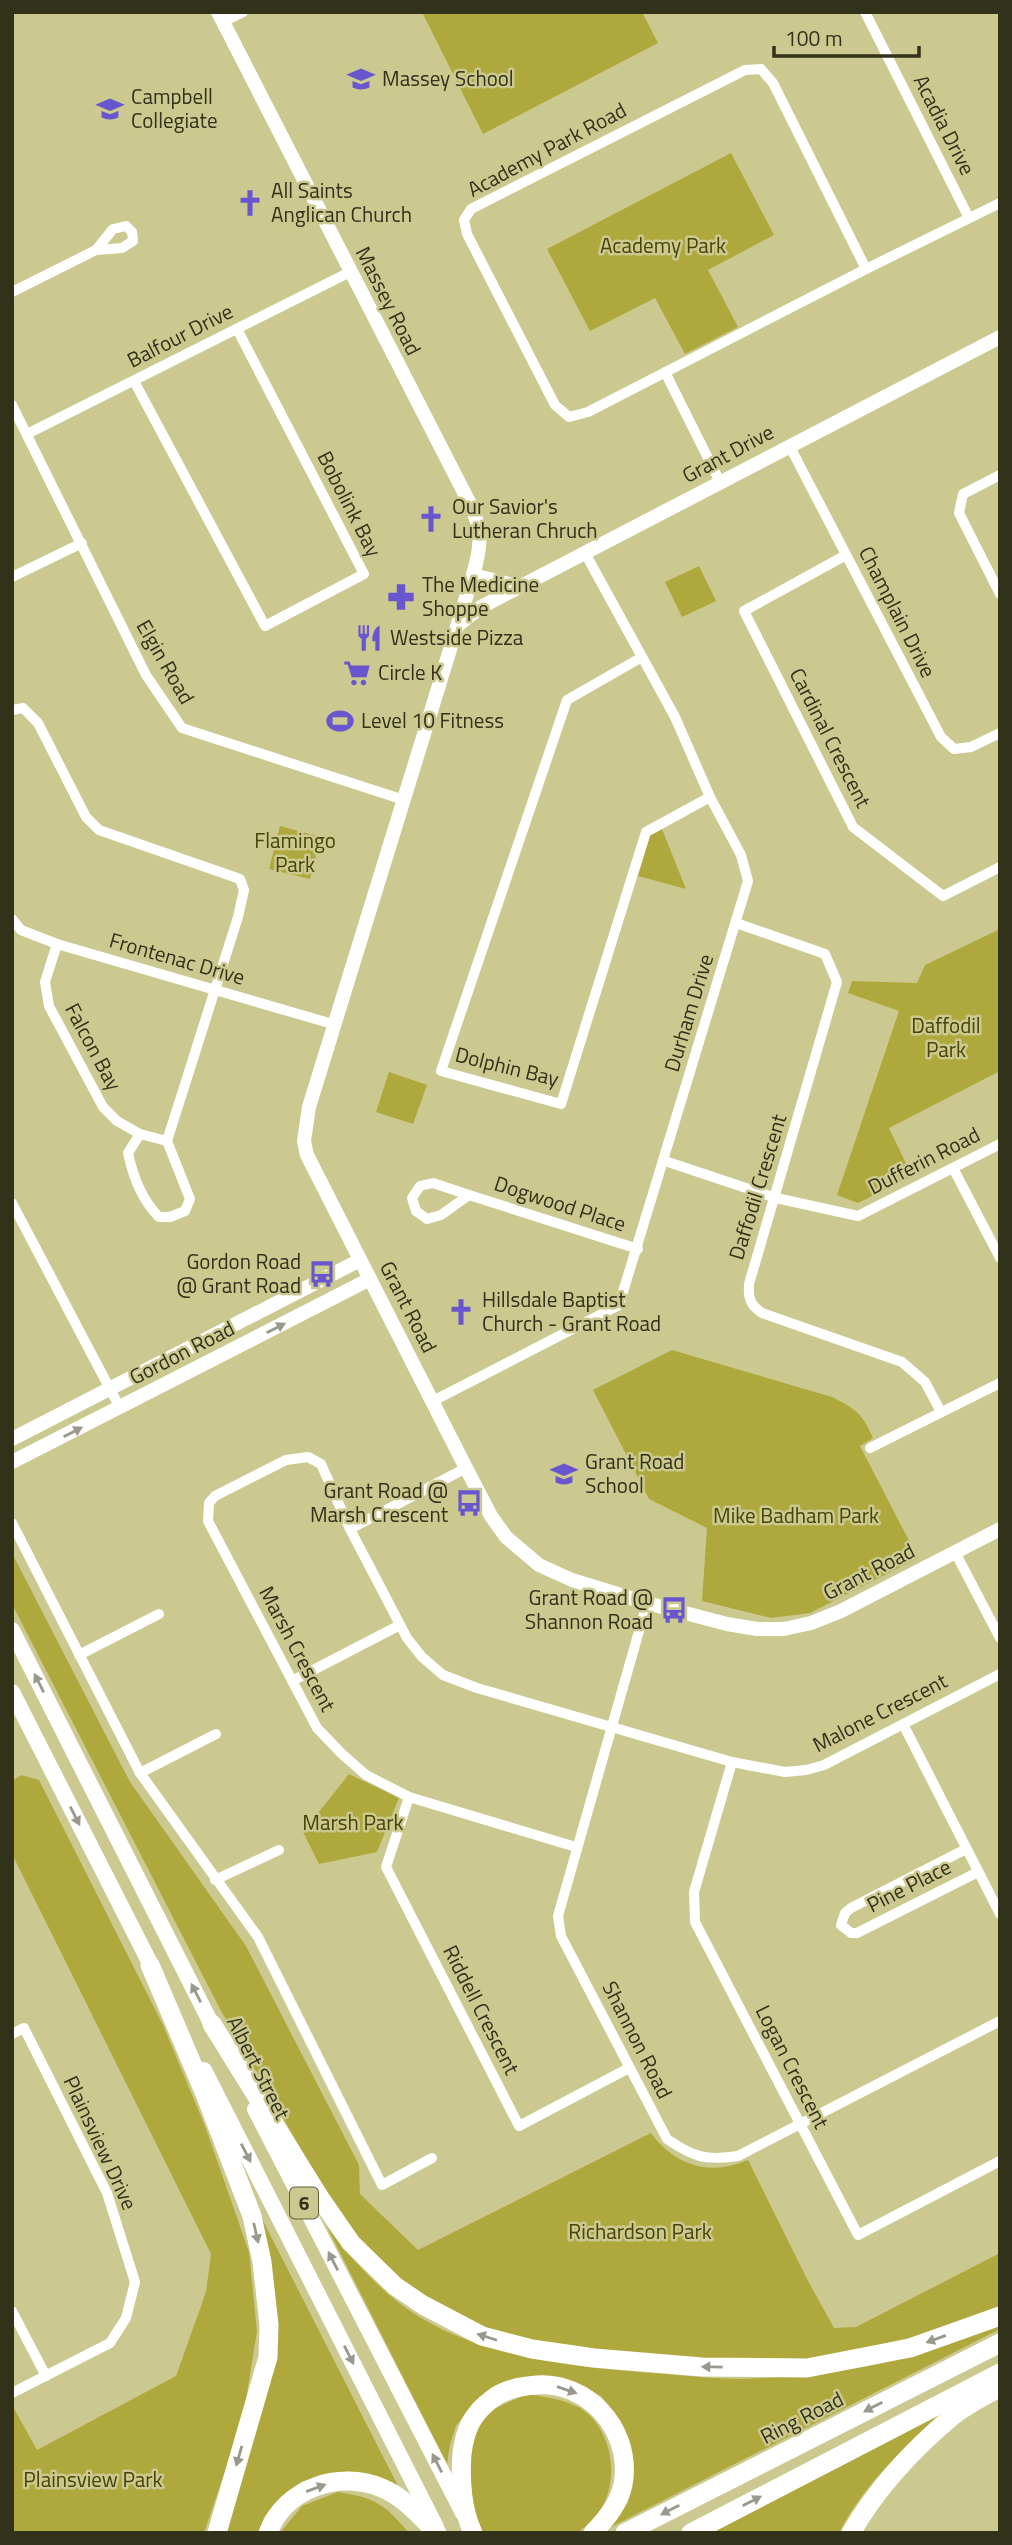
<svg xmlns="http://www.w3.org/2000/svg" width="1012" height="2545" viewBox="0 0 1012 2545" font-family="'Titillium Web',sans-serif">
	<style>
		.green { fill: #afa93d }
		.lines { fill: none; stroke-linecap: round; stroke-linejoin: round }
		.street { stroke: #fff; stroke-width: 10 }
		.secondary { stroke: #fff; stroke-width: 14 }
		.primary { stroke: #fff; stroke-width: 16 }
		.highway { stroke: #fff; stroke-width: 19 }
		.oneway { fill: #98988c }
		.labels { text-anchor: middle; stroke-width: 5; stroke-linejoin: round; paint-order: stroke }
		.shield { fill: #cbc98f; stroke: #605f3d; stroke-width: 2 }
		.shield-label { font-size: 19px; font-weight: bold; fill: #32311a }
		.poi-label { font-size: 21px; fill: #32311a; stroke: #cbc98f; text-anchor: start }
		.street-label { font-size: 21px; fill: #32311a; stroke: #cbc98f }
		.park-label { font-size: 21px; fill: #484404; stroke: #cbc98f }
	</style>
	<rect width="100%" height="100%" fill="#cbc98f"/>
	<g class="green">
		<polygon points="422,12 642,12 658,43 483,134"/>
		<polygon points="731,153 774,235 708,270 738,327 685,354 655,298 590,331 547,249"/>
		<polygon points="699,566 716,601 682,617 665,582"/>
		<polygon points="280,826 321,837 310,879 269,869"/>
		<polygon points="662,829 686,889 638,876 650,835"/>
		<polygon points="1000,929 1000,1071 889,1128 912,1176 858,1203 837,1195 899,1011 848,993 852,981 917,983 925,965"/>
		<polygon points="389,1072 427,1085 413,1124 376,1112"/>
		<path d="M672,1350L832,1397C856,1409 862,1413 873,1438L860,1446L918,1558L810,1613L771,1618L702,1601L707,1528L649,1499L593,1390Z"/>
		<path d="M12,1553L130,1782L246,1946L359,2165L360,2194L418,2250L651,2133C676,2167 711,2176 748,2160L807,2279L834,2328L856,2327L1000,2253V2306L922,2335L851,2351L804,2360L729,2361L545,2344L486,2328L435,2306L386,2268L339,2215L220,2009L14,1608Z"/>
		<polygon points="349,1774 399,1798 377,1852 319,1864 303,1832"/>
		<polygon points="21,1775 39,1780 163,2025 205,2126 249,2252 257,2331 243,2418 204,2533 12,2533 12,2405 37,2450 176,2376 206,2292 211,2254 12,1854 12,1781"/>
		<polygon points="253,2201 400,2490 327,2474 301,2482 284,2495 264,2517 260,2533 226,2533 275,2362"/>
		<path d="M327,2227C352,2259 379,2290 413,2313C483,2358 571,2367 652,2373C682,2375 712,2379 742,2379C780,2378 820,2374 858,2368C906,2360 954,2340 1000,2324V2329L611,2527L628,2502L633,2475L620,2421L601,2396L576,2383L498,2384L474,2402L456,2426L450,2445L447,2464Z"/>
		<path d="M527,2394C545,2397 564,2399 580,2408C609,2426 619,2470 605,2501C600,2514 588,2525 577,2533H483L472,2504L469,2442L489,2411Z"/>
		<path d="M954,2407C909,2441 865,2482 839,2533H712Z"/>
		<path d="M338,2492C376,2498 384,2504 409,2533H280L302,2506Z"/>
	</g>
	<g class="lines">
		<g class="street">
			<polyline points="865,12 969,218"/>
			<polyline points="223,22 243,12"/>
			<polygon points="761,69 773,83 866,269 588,412 569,417 555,405 467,234 464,220 471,209 745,70"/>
			<polyline points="866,269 1000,203"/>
			<polyline points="12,292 96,250 122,248 133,241 132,232 126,226 113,229 96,250"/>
			<polyline points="665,372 720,482"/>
			<polyline points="134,381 265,626 364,574 237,329"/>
			<polyline points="12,405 146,675 182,728 404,800"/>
			<polyline points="27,434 350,272"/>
			<polyline points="789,445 941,737 954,749 971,747 1000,733"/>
			<polyline points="1000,475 963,494 959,513 1000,594"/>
			<polyline points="846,555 744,611 853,827 943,896 1000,867"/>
			<polyline points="12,577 82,543"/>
			<polyline points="642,657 567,700 441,1071 561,1104 646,832 710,797"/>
			<polyline points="12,710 23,708 38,723 86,817 99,830 240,879 244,890 238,917 167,1141 140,1134 117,1121 103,1107 49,1006 45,982 57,944"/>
			<polyline points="12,919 21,930 57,944 336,1025"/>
			<path d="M736,923L825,954L837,982L749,1284C748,1298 750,1305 762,1313L902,1362L925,1382L941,1412"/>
			<path d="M140,1134L128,1153C133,1177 141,1199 159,1217H170L185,1211L190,1199L167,1141"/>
			<polyline points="665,1161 776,1198 858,1216 1000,1144"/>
			<polyline points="953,1168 1000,1258"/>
			<polygon points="433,1183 469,1195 441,1215 427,1219 416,1211 412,1198 420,1186"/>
			<polyline points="469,1195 638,1249"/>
			<polyline points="12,1203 120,1408"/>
			<polyline points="433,1401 619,1305 748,881 741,855 710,797 675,717 585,553"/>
			<polyline points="870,1448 1000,1383"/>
			<polyline points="12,1523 140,1773 258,1937 382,2185 432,2158"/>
			<polyline points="350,1529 466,1468"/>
			<polyline points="955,1552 1000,1638"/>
			<path d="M647,1603L558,1916L561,1936L667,2139C693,2157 706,2161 738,2156L1000,2021"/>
			<polyline points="79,1655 159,1614"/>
			<polyline points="292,1681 400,1625"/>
			<polyline points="903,1724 1000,1914"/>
			<polyline points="732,1762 694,1892 695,1922 858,2235 1000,2161"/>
			<polyline points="140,1773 216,1734"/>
			<polyline points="409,1797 386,1867 519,2126 629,2068"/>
			<polyline points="576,1847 409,1797 366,1775 342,1754 317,1728 208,1521 209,1503 215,1496 286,1460 308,1457 321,1464 350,1529 407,1638 422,1657 443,1675 477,1688 732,1762 785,1772 806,1770 824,1765 1000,1674"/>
			<polyline points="966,1849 851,1908 845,1913 841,1925 851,1933 857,1933 978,1872"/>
			<polyline points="215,1880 279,1850"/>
			<polyline points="12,2034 24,2028 107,2193 135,2282 126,2318 110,2343 12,2393"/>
			<polyline points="12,2311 46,2376"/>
		</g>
		<g class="secondary">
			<path d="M218,12L470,504C483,530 481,548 473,575L309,1107L304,1141L307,1155L466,1468L491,1516L506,1537L539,1565L572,1580L647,1603L727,1624L757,1629H784L811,1623L841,1611L1000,1529"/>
			<polyline points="473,575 521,587"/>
			<polyline points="458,625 481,607 1000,337"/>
			<polyline points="12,1439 360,1260"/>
			<polyline points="12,1462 370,1279"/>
		</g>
		<g class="primary">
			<polyline points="12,1630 216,2033"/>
			<polyline points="12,1692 156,1975"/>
			<polyline points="204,2070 436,2527"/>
			<polyline points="255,2109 463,2513"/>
		</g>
		<g class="highway">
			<polyline points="150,1965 205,2094 252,2216 262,2262 269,2325 268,2357 217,2533"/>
			<polyline points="212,2024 320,2198 351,2243 395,2286 423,2305 482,2336 532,2349 594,2358 702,2367 807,2368 910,2348 1000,2316"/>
			<path d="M268,2533C285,2488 339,2470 382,2488C404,2497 421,2517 437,2533"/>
			<path d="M473,2533C462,2510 460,2479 462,2454C465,2429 472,2414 492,2399C505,2389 520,2386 537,2385C587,2382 629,2427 624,2478C622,2500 608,2517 593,2533"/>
			<polyline points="625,2533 1000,2343"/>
			<polyline points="691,2533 1000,2373"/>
			<path d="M851,2533C877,2488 914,2448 954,2415C968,2404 985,2396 1000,2387"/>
		</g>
	</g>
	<defs><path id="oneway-solid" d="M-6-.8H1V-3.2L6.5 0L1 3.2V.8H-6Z" transform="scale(1.75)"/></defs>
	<g class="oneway">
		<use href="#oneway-solid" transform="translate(276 1328) rotate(-27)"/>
		<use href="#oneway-solid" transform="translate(73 1432) rotate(-27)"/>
		<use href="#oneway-solid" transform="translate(39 1683) rotate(-117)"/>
		<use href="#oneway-solid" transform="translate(75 1816) rotate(63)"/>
		<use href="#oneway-solid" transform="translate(196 1993) rotate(-117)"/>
		<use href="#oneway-solid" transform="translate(246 2153) rotate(63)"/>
		<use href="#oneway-solid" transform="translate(256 2233) rotate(77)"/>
		<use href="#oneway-solid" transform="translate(333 2261) rotate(-117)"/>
		<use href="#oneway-solid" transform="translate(487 2337) rotate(-162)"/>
		<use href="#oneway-solid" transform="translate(936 2339) rotate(160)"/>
		<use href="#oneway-solid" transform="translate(349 2355) rotate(63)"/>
		<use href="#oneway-solid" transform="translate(712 2367) rotate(-179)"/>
		<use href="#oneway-solid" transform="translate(567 2390) rotate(19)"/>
		<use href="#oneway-solid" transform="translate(873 2407) rotate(153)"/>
		<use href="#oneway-solid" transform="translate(239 2456) rotate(106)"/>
		<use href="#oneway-solid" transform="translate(437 2463) rotate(-117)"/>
		<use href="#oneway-solid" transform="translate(316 2488) rotate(-20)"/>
		<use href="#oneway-solid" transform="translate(752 2501) rotate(-27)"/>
		<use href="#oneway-solid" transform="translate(670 2510) rotate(153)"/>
	</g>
	<defs>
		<symbol id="school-bare" viewBox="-9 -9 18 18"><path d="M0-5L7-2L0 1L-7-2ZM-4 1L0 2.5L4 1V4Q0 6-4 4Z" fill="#6955ce" stroke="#cbc98f" stroke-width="2.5" paint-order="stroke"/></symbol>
		<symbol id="church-bare" viewBox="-9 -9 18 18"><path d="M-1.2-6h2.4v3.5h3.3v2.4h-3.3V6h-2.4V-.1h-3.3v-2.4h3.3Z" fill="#6955ce" stroke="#cbc98f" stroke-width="2.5" paint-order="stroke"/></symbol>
		<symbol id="pharmacy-bare" viewBox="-9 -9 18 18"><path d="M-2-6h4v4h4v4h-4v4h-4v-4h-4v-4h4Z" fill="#6955ce" stroke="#cbc98f" stroke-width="2.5" paint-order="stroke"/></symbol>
		<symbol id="restaurant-bare" viewBox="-9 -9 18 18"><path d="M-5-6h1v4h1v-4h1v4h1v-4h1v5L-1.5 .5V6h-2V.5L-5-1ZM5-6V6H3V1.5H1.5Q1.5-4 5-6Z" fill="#6955ce" stroke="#cbc98f" stroke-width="2.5" paint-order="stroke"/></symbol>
		<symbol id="supermarket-bare" viewBox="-9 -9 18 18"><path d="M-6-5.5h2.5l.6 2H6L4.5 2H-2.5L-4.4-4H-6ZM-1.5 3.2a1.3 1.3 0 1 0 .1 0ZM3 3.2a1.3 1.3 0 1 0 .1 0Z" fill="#6955ce" stroke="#cbc98f" stroke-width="2.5" paint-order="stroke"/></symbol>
		<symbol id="stadium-bare" viewBox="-9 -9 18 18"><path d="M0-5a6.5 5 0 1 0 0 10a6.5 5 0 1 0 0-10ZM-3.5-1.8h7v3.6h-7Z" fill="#6955ce" stroke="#cbc98f" stroke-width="2.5" paint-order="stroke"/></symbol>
		<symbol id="bus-bare" viewBox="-9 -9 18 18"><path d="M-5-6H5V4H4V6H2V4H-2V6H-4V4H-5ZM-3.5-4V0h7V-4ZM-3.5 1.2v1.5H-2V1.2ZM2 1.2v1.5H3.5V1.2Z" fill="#6955ce" stroke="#cbc98f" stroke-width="2.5" paint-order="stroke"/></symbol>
	</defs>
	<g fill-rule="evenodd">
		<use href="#school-bare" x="342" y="60" width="38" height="38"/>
		<use href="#school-bare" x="91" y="90" width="38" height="38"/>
		<use href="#church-bare" x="231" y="184" width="38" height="38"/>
		<use href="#church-bare" x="412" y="500" width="38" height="38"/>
		<use href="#pharmacy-bare" x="382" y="578" width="38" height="38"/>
		<use href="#restaurant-bare" x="350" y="619" width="38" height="38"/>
		<use href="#supermarket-bare" x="338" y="654" width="38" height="38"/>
		<use href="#stadium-bare" x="321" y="702" width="38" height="38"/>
		<use href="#bus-bare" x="303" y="1255" width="38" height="38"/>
		<use href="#church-bare" x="442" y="1293" width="38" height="38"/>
		<use href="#school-bare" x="545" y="1455" width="38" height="38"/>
		<use href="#bus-bare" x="450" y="1484" width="38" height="38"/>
		<use href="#bus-bare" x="655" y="1591" width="38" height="38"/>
	</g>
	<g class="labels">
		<rect class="shield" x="290" y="2187.5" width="28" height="31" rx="5"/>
		<g class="shield-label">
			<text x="304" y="2210">6</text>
		</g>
		<g class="poi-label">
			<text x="382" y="86">Massey School</text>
			<text x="131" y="104">Campbell<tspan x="131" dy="24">Collegiate</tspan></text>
			<text x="271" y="198">All Saints<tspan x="271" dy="24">Anglican Church</tspan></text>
			<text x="452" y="514">Our Savior's<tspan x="452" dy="24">Lutheran Chruch</tspan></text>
			<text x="422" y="592">The Medicine<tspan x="422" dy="24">Shoppe</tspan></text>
			<text x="390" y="645">Westside Pizza</text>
			<text x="378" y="680">Circle K</text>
			<text x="361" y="728">Level 10 Fitness</text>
			<text x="301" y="1269" text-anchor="end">Gordon Road<tspan x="301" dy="24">@ Grant Road</tspan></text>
			<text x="482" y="1307">Hillsdale Baptist<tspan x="482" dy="24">Church - Grant Road</tspan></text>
			<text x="585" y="1469">Grant Road<tspan x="585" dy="24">School</tspan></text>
			<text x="448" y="1498" text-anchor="end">Grant Road @<tspan x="448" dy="24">Marsh Crescent</tspan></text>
			<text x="653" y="1605" text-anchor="end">Grant Road @<tspan x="653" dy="24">Shannon Road</tspan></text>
		</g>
		<g class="street-label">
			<text transform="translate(944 125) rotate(63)" y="7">Acadia Drive</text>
			<text transform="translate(547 150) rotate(-28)" y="7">Academy Park Road</text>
			<text transform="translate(388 301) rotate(63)" y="7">Massey Road</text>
			<text transform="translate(180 336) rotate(-27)" y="7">Balfour Drive</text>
			<text transform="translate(728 454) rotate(-28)" y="7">Grant Drive</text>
			<text transform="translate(349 504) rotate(63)" y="7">Bobolink Bay</text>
			<text transform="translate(897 612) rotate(63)" y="7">Champlain Drive</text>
			<text transform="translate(165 662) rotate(60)" y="7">Elgin Road</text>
			<text transform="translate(830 738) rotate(63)" y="7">Cardinal Crescent</text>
			<text transform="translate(177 959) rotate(16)" y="7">Frontenac Drive</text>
			<text transform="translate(689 1013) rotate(-73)" y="7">Durham Drive</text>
			<text transform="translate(93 1047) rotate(62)" y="7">Falcon Bay</text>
			<text transform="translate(507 1067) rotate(14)" y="7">Dolphin Bay</text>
			<text transform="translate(924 1161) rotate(-27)" y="7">Dufferin Road</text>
			<text transform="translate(758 1187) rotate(-73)" y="7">Daffodil Crescent</text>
			<text transform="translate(560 1204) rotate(18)" y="7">Dogwood Place</text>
			<text transform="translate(408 1307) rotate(63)" y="7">Grant Road</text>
			<text transform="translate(182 1353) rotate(-27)" y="7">Gordon Road</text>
			<text transform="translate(869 1572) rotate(-27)" y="7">Grant Road</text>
			<text transform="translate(297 1649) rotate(62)" y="7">Marsh Crescent</text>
			<text transform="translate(880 1713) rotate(-27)" y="7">Malone Crescent</text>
			<text transform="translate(909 1886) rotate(-27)" y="7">Pine Place</text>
			<text transform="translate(481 2010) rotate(63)" y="7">Riddell Crescent</text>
			<text transform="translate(637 2040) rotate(63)" y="7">Shannon Road</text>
			<text transform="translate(792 2067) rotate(63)" y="7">Logan Crescent</text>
			<text transform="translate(258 2068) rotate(63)" y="7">Albert Street</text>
			<text transform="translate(100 2143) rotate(65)" y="7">Plainsview Drive</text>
			<text transform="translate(802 2418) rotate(-27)" y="7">Ring Road</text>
		</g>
		<g class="park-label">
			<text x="663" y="253">Academy Park</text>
			<text x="295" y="848">Flamingo<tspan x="295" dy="24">Park</tspan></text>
			<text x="946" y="1033">Daffodil<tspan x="946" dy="24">Park</tspan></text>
			<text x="796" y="1523">Mike Badham Park</text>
			<text x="353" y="1830">Marsh Park</text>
			<text x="640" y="2239">Richardson Park</text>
			<text x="93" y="2487">Plainsview Park</text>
		</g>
	</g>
	<rect width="1012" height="2545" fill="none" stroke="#32311a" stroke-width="28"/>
	<path d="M774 46v10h145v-10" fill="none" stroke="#32311a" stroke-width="3.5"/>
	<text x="785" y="46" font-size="21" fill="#32311a" stroke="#cbc98f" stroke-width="5" paint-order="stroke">100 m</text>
</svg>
